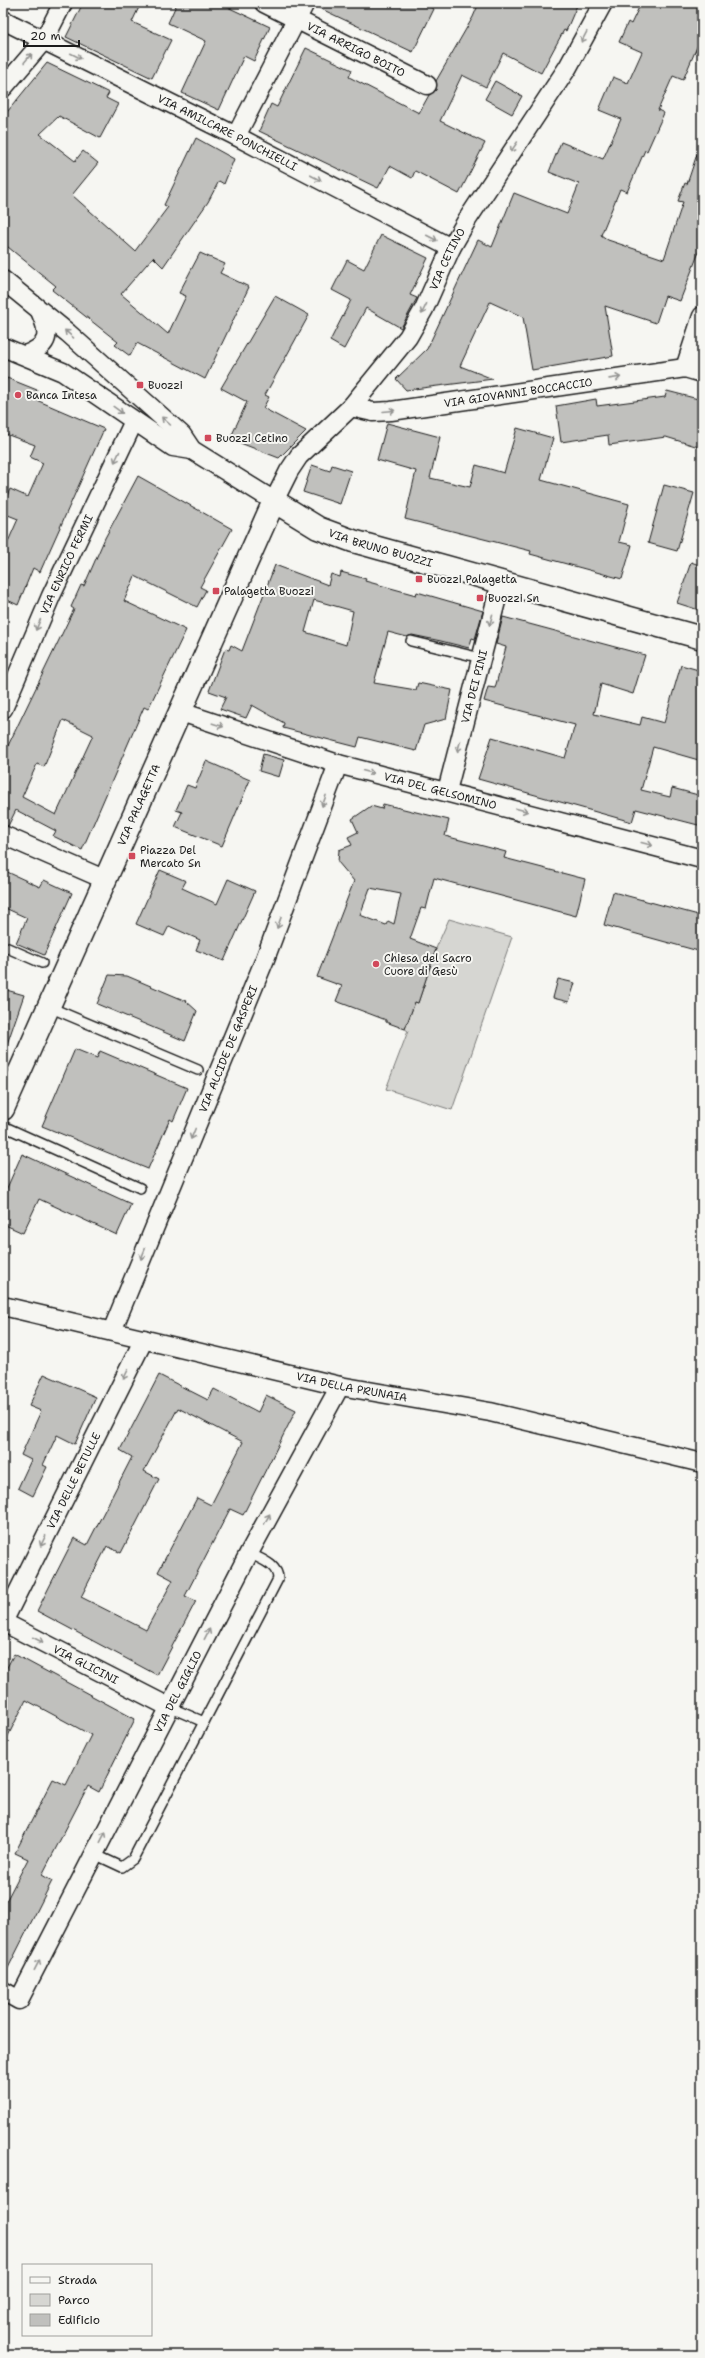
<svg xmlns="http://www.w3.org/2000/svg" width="705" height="2358" viewBox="0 0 705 2358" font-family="'Shantell Sans',sans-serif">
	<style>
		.green { fill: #d6d6d2; stroke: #797977 }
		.building { fill: #c0c0bd; stroke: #1c1c1c; fill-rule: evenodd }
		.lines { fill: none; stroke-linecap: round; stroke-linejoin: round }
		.lane-casing { stroke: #1c1c1c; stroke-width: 12 }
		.street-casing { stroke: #1c1c1c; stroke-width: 21 }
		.secondary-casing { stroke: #1c1c1c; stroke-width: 25 }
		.lane { stroke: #f6f6f2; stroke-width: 9 }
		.street { stroke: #f6f6f2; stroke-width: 18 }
		.secondary { stroke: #f6f6f2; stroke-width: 22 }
		.oneway { stroke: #949492 }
		.poi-dot { fill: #d1495b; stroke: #f6f6f2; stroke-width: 1.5 }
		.labels { text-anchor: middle; stroke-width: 4; stroke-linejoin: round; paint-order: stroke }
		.street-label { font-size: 11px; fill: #1c1c1c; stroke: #f6f6f2 }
		.poi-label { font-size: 11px; fill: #1c1c1c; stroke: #f6f6f2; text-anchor: start }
	</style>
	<rect width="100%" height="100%" fill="#f6f6f2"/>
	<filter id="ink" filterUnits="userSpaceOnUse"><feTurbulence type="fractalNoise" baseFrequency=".025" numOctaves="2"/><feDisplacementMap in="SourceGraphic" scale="8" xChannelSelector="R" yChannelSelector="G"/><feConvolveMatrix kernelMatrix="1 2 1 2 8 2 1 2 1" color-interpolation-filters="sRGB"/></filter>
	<g filter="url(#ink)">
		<polygon class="green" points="449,919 512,937 452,1110 386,1089 408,1031 405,1029 415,1002 418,1003 437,946"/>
		<g class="building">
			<polygon points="83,3 141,3 132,22 171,40 152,78 66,37"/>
			<polygon points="177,3 219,3 270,27 254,61 244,56 219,110 182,93 206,41 168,23"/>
			<polygon points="315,3 421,3 434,9 413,52 315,6"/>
			<polygon points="479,3 578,3 566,31 564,30 541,73 503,53 486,87 462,75 440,121 485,143 459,194 415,171 412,178 390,166 378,188 259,131 271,104 277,107 306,48 352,70 349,77 419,113 429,95 436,90 436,81 473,17"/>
			<polygon points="641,3 692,3 702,8 702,35 683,80 673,76 658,110 664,113 647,151 645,150 627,192 620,189 601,235 608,240 664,259 683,202 678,201 685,183 687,184 699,148 702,148 702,244 680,301 665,296 656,323 605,306 613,356 532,370 523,317 490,302 460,366 493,379 406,390 396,379 427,349 478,240 492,247 514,193 567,214 579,184 549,172 561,142 603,159 621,119 599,110 613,77 628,83 642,52 619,42 628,22 631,24"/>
			<polygon points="47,63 109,93 106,98 118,104 100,138 59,116 40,134 75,161 83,151 98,163 72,195 135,251 168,207 164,205 196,138 234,159 224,184 219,181 208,202 163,267 153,257 121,294 168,334 186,296 179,293 200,253 225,264 220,273 249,287 205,379 137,343 130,356 115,345 118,342 52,290 56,286 3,243 3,117"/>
			<polygon points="495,81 522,96 512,114 485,99"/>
			<polygon points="381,235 428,258 410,295 417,298 401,328 366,308 344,349 330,341 351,300 332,290 347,260 364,269"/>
			<polygon points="275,296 309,315 265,395 269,397 263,408 306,431 279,458 230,439 247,402 221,388"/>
			<polygon points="7,378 37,390 34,399 104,429 40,572 33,568 18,605 3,598 3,553 18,519 3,513 3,506 10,489 28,497 43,463 30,457 35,445 3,433 3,388"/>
			<polygon points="667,391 702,400 702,448 666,437 609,445 608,435 561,442 556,406 596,399 597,406 665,397"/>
			<polygon points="387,423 440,437 430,478 470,487 476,465 504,473 517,428 553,438 541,480 629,504 619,542 632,545 622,579 530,554 531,551 405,519 416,471 377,460"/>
			<polygon points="312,465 330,471 332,465 351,471 340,504 303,492"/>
			<path d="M138,476L232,529L200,587L206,590L197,607L135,576L124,601L186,630L148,709L144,707L82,850L53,836L56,831L16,810L8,826L3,825V756L74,609L71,607L81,585L84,586L105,538ZM63,720L93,735L56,815L22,797L37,764L44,767Z"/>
			<polygon points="664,485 694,493 677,551 648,543"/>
			<polygon points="691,562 702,566 702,611 677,603"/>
			<path d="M275,565L328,585L331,574L340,577L341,572L366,579L365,581L416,595L417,592L483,611L475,639L472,638L469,648L441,641L412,635L407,637L388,632L374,683L416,690L418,683L452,690L446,719L424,725L416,751L360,737L357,747L283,728L284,723L252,705L246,718L220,709L226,697L209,691L225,649L229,650L231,645L242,651ZM314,600L353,611L346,645L305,632Z"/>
			<polygon points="503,617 645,655 633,694 601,684 594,714 640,725 642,717 664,723 681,665 702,671 702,761 653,747 641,790 670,797 672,788 702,796 702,826 636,809 632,822 478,779 492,737 565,758 575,725 484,701 488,687 495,688 506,647 496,644"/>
			<polygon points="263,754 284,760 279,777 259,771"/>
			<polygon points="206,761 250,780 222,846 175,827 182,812 176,810 187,785 195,788"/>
			<path d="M383,804L449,820L445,836L506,852L504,858L585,879L576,916L434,878L426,909L421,908L410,939L436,949L418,1003L415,1002L405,1029L386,1022V1020L336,1001L342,986L317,977L354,881L338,862L339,850L352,845L348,837L358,832L352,819L371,806L382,809ZM370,888L401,894L394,924L388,921L386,925L360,915Z"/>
			<polygon points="3,870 40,887 44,880 72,893 44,955 16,943 27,918 3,907"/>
			<polygon points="160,870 186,881 182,888 217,904 228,879 255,891 224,961 196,950 200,940 169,926 164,936 136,924"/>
			<polygon points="613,892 702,916 702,952 604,925"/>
			<polygon points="109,975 127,976 186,1001 197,1011 185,1041 97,1004"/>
			<polygon points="558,979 575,983 569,1002 553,998"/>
			<polygon points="3,989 24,995 5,1050 3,1049"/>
			<polygon points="75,1049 97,1058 100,1051 187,1088 173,1121 170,1119 148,1169 42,1126"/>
			<polygon points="22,1154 131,1204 117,1235 39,1199 23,1233 3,1224 3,1197"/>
			<polygon points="44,1374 96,1397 75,1444 57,1435 43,1465 47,1467 33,1496 18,1488 31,1460 21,1455 41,1411 29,1406"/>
			<path d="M159,1375L208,1400L214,1389L258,1412L266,1395L296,1410L243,1515L230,1509L185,1596L196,1601L157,1675L37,1611L74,1538L87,1545L132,1457L120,1450ZM178,1408L243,1442L211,1505L197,1498L158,1572L173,1580L146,1630L81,1597L107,1546L121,1553L159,1479L144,1471Z"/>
			<polygon points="14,1654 135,1719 99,1792 88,1786 42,1875 52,1881 3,1978 3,1907 28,1859 15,1853 53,1779 66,1785 91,1735 26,1700 3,1746 3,1675"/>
		</g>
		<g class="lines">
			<defs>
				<g id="lane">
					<polyline points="411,641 481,658"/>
					<polyline points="3,946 42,963"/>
					<polyline points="49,1007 198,1070"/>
					<polyline points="3,1126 140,1188"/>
					<polyline points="169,1707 204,1722"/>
					<path d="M94,1854L122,1867L133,1859L278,1579C278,1564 260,1559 249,1553"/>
				</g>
				<g id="street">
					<path id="s1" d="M264,3L427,85"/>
					<path id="s2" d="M3,20L236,136L451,248"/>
					<polyline points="3,88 44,40 63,3"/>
					<polyline points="236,136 305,3"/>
					<path id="s3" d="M3,280L68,333L182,435L192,450L274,501L289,471L299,456L351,407L408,337L424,309L451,248L467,220L568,67L603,3"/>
					<polyline points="3,347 63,372 173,447 192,450"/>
					<path d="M25,355C51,345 50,334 40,311"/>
					<polyline points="685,368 702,316"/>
					<path id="s4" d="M351,407L373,412L391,411L685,368L702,373"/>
					<path id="s5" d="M3,709L51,596L134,421"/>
					<path id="s6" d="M181,712L338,764L702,859"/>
					<path id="s7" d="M447,791L501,582"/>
					<polyline points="3,835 106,880"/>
					<path id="s8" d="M3,1306L340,1386L490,1412L702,1463"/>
					<path id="s9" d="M112,1331L265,959L338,764"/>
					<path id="s10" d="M3,1622L144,1339"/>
					<path id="s11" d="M3,1622L169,1707"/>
					<path id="s12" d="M3,1991L19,2000L249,1553L340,1386"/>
				</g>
				<g id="secondary">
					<path id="s13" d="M3,1109L274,501L318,528L353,541L702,638"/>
				</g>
			</defs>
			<use href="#lane" class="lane-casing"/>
			<use href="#street" class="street-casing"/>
			<use href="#secondary" class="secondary-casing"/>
			<use href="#lane" class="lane"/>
			<use href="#street" class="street"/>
			<use href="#secondary" class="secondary"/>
		</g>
		<defs><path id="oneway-shaft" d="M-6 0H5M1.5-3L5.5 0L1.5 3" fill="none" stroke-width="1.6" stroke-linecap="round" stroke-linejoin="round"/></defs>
		<g class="oneway">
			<use href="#oneway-shaft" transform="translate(584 37) rotate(118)"/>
			<use href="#oneway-shaft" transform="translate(76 56) rotate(27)"/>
			<use href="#oneway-shaft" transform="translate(28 58) rotate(-50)"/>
			<use href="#oneway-shaft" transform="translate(514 147) rotate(124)"/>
			<use href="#oneway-shaft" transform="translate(316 178) rotate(28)"/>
			<use href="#oneway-shaft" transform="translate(432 238) rotate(27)"/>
			<use href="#oneway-shaft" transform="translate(424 309) rotate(116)"/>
			<use href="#oneway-shaft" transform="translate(69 334) rotate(-139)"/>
			<use href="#oneway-shaft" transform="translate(615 378) rotate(-8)"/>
			<use href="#oneway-shaft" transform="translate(118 410) rotate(36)"/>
			<use href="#oneway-shaft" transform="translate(389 411) rotate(-5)"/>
			<use href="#oneway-shaft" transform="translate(166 421) rotate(-138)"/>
			<use href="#oneway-shaft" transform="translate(117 457) rotate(115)"/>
			<use href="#oneway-shaft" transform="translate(491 620) rotate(105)"/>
			<use href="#oneway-shaft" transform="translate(38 625) rotate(113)"/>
			<use href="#oneway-shaft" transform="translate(218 725) rotate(18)"/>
			<use href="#oneway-shaft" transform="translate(459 746) rotate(105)"/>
			<use href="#oneway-shaft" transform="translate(368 772) rotate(14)"/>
			<use href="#oneway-shaft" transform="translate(324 801) rotate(110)"/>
			<use href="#oneway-shaft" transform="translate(522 810) rotate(15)"/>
			<use href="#oneway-shaft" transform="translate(647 844) rotate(15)"/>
			<use href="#oneway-shaft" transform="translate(279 923) rotate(110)"/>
			<use href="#oneway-shaft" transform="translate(193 1134) rotate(112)"/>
			<use href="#oneway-shaft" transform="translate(143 1254) rotate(112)"/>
			<use href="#oneway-shaft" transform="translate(126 1374) rotate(116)"/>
			<use href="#oneway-shaft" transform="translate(267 1519) rotate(-61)"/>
			<use href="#oneway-shaft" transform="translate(43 1541) rotate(116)"/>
			<use href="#oneway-shaft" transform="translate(207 1634) rotate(-63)"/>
			<use href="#oneway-shaft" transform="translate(38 1640) rotate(27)"/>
			<use href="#oneway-shaft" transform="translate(103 1837) rotate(-63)"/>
			<use href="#oneway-shaft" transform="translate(37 1965) rotate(-63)"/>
		</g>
	</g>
	<g class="poi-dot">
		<rect x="136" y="381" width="8" height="8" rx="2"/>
		<circle cx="18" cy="395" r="4"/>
		<rect x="204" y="434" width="8" height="8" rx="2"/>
		<rect x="415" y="575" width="8" height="8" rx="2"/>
		<rect x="212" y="587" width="8" height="8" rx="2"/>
		<rect x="476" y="594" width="8" height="8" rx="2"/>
		<rect x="128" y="852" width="8" height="8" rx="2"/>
		<circle cx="376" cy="964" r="4"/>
	</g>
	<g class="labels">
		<g class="street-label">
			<text dy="4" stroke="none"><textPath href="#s1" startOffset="103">VIA ARRIGO BOITO</textPath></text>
			<text dy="4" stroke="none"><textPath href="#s2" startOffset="251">VIA AMILCARE PONCHIELLI</textPath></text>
			<text dy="4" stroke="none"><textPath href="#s3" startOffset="652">VIA CETINO</textPath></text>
			<text dy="4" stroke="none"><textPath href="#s4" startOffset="169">VIA GIOVANNI BOCCACCIO</textPath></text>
			<text dy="4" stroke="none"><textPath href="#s13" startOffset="783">VIA BRUNO BUOZZI</textPath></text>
			<text dy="4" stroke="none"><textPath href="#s5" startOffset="158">VIA ENRICO FERMI</textPath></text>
			<text dy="4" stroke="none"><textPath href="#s7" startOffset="108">VIA DEI PINI</textPath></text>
			<text dy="4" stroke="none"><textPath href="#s6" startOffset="271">VIA DEL GELSOMINO</textPath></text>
			<text dy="4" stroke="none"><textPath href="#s13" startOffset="333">VIA PALAGETTA</textPath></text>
			<text dy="4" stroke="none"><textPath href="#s9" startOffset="305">VIA ALCIDE DE GASPERI</textPath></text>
			<text dy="4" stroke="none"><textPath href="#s8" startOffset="358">VIA DELLA PRUNAIA</textPath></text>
			<text dy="4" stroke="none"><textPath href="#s10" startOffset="158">VIA DELLE BETULLE</textPath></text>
			<text dy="4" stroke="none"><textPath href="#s11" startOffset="93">VIA GLICINI</textPath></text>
			<text dy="4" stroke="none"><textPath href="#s12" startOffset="365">VIA DEL GIGLIO</textPath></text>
		</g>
		<g class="poi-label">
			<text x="148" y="389">Buozzi</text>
			<text x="26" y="399">Banca Intesa</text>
			<text x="216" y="442">Buozzi Cetino</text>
			<text x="427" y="583">Buozzi Palagetta</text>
			<text x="224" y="595">Palagetta Buozzi</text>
			<text x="488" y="602">Buozzi Sn</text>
			<text x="140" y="854">Piazza Del<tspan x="140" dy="13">Mercato Sn</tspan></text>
			<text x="384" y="962">Chiesa del Sacro<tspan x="384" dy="13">Cuore di Gesù</tspan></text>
		</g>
	</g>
	<rect width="705" height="2358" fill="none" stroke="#f6f6f2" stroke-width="16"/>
	<rect x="8" y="8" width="689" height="2342" fill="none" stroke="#1c1c1c" stroke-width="1.5" filter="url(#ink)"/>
	<rect x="22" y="2264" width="130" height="72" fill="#f6f6f2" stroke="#9f9f9c"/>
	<rect x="30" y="2277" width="20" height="6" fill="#f6f6f2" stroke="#9f9f9c"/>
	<text x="58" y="2284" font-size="12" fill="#1c1c1c">Strada</text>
	<rect x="30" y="2294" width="20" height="12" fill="#d6d6d2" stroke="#9f9f9c"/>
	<text x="58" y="2304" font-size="12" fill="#1c1c1c">Parco</text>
	<rect x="30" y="2314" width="20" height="12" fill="#c0c0bd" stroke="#9f9f9c"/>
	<text x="58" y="2324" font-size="12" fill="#1c1c1c">Edificio</text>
	<path d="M24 40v6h55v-6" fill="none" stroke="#1c1c1c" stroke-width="2"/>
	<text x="30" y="40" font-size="12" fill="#1c1c1c" stroke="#f6f6f2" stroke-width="3" paint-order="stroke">20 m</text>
</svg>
